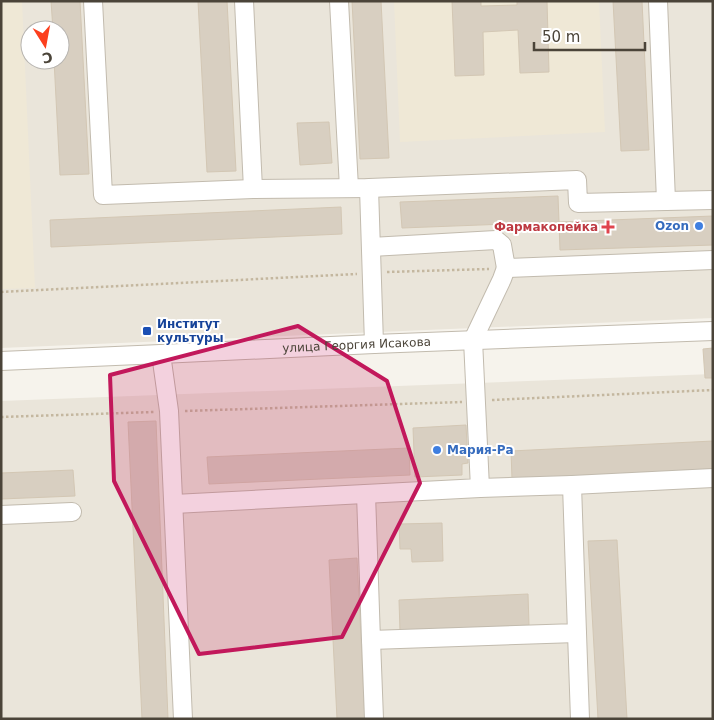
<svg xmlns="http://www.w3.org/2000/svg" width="714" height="720" viewBox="0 0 714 720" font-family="'DejaVu Sans',sans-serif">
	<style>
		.residential { fill: #eae5da; fill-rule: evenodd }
		.education { fill: #efe8d6 }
		.building { fill: #d8cfc1; stroke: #d3c7b4 }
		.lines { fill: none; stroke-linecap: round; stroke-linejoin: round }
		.minor-casing { stroke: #c2bbae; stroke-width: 20 }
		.path { stroke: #c4b79f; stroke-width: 2.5; stroke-dasharray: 2.5 2.5; stroke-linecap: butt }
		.minor { stroke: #fff; stroke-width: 18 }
		.marked { fill: #c2185b; fill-opacity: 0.2; stroke: #c2185b; stroke-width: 4; stroke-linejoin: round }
		.shop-dot { fill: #3f7fe0; stroke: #fff; stroke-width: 2 }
		.health-dot { fill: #e0444e; stroke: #fff; stroke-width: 2 }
		.transit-dot { fill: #1a4fb4; stroke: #fff; stroke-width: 2 }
		.labels { text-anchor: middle; stroke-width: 4; stroke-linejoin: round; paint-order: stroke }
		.shop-label { font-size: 12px; font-weight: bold; fill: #366cbe; stroke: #fff; text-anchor: end }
		.health-label { font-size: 12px; font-weight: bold; fill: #be3a42; stroke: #fff; text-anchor: end }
		.transit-label { font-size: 12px; font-weight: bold; fill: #164399; stroke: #fff; text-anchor: start }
		.street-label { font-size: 12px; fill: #4b4439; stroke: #fff }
	</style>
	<rect width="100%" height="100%" fill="#f6f3ec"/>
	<g class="residential">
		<path d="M1,1H713V318L1,348ZM30,30H60V60H30Z"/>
		<polygon points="713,374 713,719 1,719 1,401"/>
	</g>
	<g class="education">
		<polygon points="1,1 22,1 35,288 1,289"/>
		<polygon points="394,1 599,1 605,132 400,142"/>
	</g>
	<g class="building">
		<polygon points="51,1 80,1 89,174 60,175 54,60 60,60 60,30 53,30"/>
		<polygon points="198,1 227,1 236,171 207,172"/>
		<polygon points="352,1 381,1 389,158 360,159"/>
		<polygon points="452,1 481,1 481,6 517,5 517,1 547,1 549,72 520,73 518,30 483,32 484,75 455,76"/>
		<polygon points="613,1 642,1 649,150 621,151"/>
		<polygon points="329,122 332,163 300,165 297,123"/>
		<polygon points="558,196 559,222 402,228 400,202"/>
		<polygon points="341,207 342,234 51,247 50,220"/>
		<polygon points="713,216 713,245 560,250 559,222"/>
		<polygon points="713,348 713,378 705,378 703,349"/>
		<polygon points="156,421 168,719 142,719 128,422"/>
		<polygon points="466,425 468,463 462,464 462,475 415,477 413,428"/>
		<polygon points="713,441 713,469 512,479 511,451"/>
		<polygon points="409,448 410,475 209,484 207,457"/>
		<polygon points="73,470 75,496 1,499 1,473"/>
		<polygon points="442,523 443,561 412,562 411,549 400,549 399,524"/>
		<polygon points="617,540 627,719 598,719 588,541"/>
		<polygon points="357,558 365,719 337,719 329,560"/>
		<polygon points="528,594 529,625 400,631 399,600"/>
	</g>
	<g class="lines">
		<defs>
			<g id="minor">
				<polyline points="93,1 103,195 253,189 369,188 577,180 578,203 666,201 658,1"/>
				<polyline points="244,1 253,189"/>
				<polyline points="339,1 349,188"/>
				<polyline points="369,188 374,344"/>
				<polyline points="666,201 713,200"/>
				<polyline points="371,247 496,240 502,245 506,268 713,260"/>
				<polyline points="161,354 169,411 183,719"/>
				<path id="s1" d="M1,361L161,354L374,344L713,331"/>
				<polyline points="572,485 713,478"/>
				<polyline points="366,494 371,640 577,633 572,485 480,488"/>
				<polyline points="174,504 480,488 473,340 502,279 506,268"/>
				<polyline points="1,515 72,512"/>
				<polyline points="577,633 580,719"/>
				<polyline points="371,640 374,719"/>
			</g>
		</defs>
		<use href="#minor" class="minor-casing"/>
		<g class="path">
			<polyline points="387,272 489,269"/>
			<polyline points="1,292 357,274"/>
			<polyline points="492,400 713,390"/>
			<polyline points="185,411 462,402"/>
			<polyline points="1,417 154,412"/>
		</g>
		<use href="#minor" class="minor"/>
	</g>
	<path class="marked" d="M298,326L387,381L420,483L342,637L199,654L114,481L110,375Z"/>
	<g class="shop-dot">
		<circle cx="699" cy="226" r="5"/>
		<circle cx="437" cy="450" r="5"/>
	</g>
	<path class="health-dot" d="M605.5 219.5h5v5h5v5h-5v5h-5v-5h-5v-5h5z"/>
	<rect class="transit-dot" x="142" y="326" width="10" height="10" rx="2.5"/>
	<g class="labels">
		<g class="shop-label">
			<text x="689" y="230">Ozon</text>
			<text x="447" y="454" text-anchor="start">Мария-Ра</text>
		</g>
		<g class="health-label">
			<text x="598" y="231">Фармакопейка</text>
		</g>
		<g class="transit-label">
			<text x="157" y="328">Институт<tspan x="157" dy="14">культуры</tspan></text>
		</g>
		<g class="street-label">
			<text dy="4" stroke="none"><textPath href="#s1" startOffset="356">улица Георгия Исакова</textPath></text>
		</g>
	</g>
	<rect width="714" height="720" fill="none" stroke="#4b4439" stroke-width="5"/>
	<g transform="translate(45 45) rotate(169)"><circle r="24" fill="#ffffff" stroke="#b7b4b0"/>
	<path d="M0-4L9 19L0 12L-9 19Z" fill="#fc3f1d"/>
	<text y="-8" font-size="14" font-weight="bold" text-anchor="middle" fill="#4b4439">С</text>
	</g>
	<path d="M534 42v8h111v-8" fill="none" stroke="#4b4439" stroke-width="2.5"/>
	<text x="542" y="42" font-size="15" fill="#4b4439" stroke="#ffffff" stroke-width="4" paint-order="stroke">50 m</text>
</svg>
